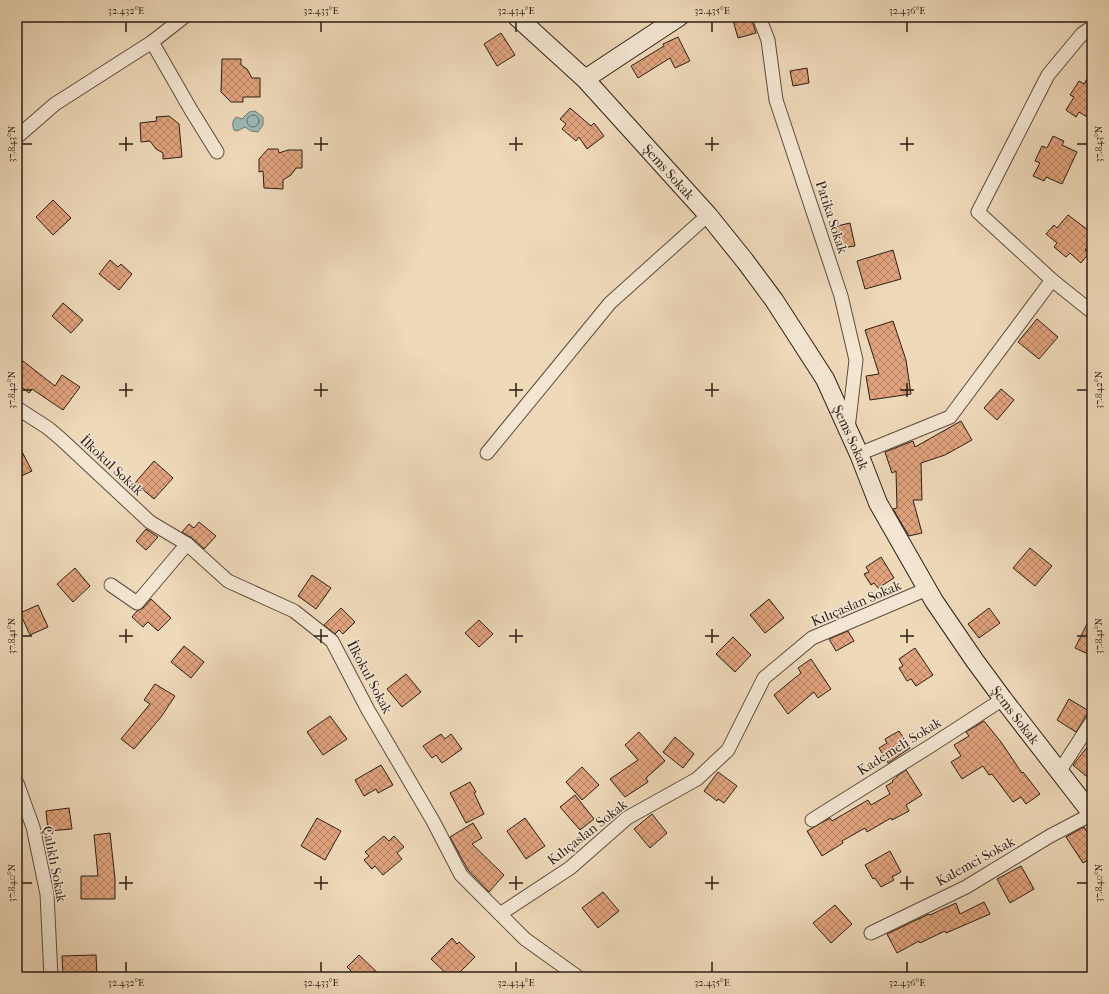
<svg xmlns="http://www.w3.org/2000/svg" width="1109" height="994" viewBox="0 0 1109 994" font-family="'IM FELL French Canon',serif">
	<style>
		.water { fill: #9bb9b5; stroke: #6f7b75 }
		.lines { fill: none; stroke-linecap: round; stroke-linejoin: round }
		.shore { stroke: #646c66; stroke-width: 1 }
		.building { fill: url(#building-cross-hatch); stroke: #2d1e16 }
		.street-casing { stroke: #5d4d3f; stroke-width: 15 }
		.secondary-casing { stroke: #2d1e16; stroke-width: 20 }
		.street { stroke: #f4e6d2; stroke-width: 13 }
		.secondary { stroke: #f4e6d2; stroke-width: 18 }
		.ticks { fill: none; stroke: #2d1e16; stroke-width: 1.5 }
		.labels { text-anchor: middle; stroke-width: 3; stroke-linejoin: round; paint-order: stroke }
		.street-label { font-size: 14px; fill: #2d1e16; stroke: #f4e6d2 }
		.neatline { fill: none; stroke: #2d1e16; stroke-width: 1.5 }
		.ticks-label { font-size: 10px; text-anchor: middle; fill: #2d1e16 }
	</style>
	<defs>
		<pattern id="building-cross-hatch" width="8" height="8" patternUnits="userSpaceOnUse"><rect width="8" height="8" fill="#e0a37d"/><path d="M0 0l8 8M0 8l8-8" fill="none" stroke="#b68465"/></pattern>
	</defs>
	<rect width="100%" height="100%" fill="#eed9b9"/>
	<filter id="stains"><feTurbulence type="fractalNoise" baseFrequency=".005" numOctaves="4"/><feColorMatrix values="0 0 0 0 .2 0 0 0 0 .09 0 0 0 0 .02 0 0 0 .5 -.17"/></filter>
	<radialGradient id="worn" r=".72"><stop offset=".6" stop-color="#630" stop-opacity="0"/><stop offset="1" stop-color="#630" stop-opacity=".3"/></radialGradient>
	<path class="water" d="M255,111L263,117V125L258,132L251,131L245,127L237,131L234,130C232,125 232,121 236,117L242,119L249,112Z"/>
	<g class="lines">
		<circle class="shore" cx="253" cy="121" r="6"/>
	</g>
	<g class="building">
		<polygon points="732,17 751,17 756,33 738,38"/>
		<polygon points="501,33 515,55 497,66 484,44"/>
		<polygon points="678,37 690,61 675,68 670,58 638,78 631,66 664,46 663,44"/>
		<polygon points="222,59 241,59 241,65 247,69 252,78 260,78 260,97 243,97 243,102 231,102 221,92"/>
		<polygon points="807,68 809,83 793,86 790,71"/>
		<polygon points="1092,70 1092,120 1079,112 1076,117 1066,110 1074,97 1070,95 1079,81 1084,84"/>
		<polygon points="570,108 591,126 594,123 604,136 587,149 579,137 576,141 562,129 566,124 560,119"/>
		<polygon points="169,116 179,124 182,157 163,159 163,153 156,149 150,141 141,142 140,123 157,121 156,117"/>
		<polygon points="1053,136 1064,141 1062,145 1077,152 1062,184 1046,177 1044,181 1033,176 1040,163 1035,161 1042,146 1047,148"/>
		<polygon points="268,149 278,149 279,153 288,150 302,150 302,168 296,168 291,175 283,180 283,189 264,188 263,171 259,172 259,159"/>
		<polygon points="53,200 71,218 53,235 36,217"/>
		<polygon points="1068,215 1092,233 1092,241 1085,250 1089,253 1081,263 1070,253 1066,257 1054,247 1057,243 1046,234 1054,225 1057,228"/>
		<polygon points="850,223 855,246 842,248 837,226"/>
		<polygon points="893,250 901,279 865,289 857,261"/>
		<polygon points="110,260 118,267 121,264 132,274 119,290 99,274"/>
		<polygon points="63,303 83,320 71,333 52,316"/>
		<polygon points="1037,319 1058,337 1039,359 1018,342"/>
		<polygon points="893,321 906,360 911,394 870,400 866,376 879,374 865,330"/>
		<polygon points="23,361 55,386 62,375 80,387 63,410 32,389 29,393 17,383 17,368"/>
		<polygon points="1001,389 1014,400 997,420 984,408"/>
		<polygon points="961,421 972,440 945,455 921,463 922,500 913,500 922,533 909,536 893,509 897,508 896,471 892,473 885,452 913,441 915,447"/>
		<polygon points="17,442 32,471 17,478"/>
		<polygon points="154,461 173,478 154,499 135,483"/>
		<polygon points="199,522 216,536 204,549 192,538 182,532 189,524 194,528"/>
		<polygon points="146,529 158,537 146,550 136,541"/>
		<polygon points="1030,548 1052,566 1035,586 1013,568"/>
		<polygon points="881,557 894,578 878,588 874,583 871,585 864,574 869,572 866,567"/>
		<polygon points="75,568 90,586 73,602 57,584"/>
		<polygon points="312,575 331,588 316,609 298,596"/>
		<polygon points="151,599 171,618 158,631 148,622 143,627 132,617 137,611 143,608"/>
		<polygon points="769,599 784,618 765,633 750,615"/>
		<polygon points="38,605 48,627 30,635 20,613"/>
		<polygon points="341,608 355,622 343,634 339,630 335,634 324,625"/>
		<polygon points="989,608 1000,623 979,638 968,624"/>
		<polygon points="1092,614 1092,656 1075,648"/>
		<polygon points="479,620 493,634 479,647 465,633"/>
		<polygon points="848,631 854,641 836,651 829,639"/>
		<polygon points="733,637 751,655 735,672 716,654"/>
		<polygon points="184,646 204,662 191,678 171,662"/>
		<polygon points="915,648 933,675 916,686 911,679 907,681 899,668 903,666 899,659"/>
		<polygon points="811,659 831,689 818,698 814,692 788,714 774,695 801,673 798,668"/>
		<polygon points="406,674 421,692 402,707 387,689"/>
		<polygon points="155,684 175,696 161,717 134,749 121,739 150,704 144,700"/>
		<polygon points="1069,699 1089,711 1076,732 1057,720"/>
		<polygon points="330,716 347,739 323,755 307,732"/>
		<polygon points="984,721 1001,742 1022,773 1023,772 1040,794 1026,804 1021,797 1013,802 992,774 989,775 983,766 962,779 951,762 961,756 954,745 969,736 966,732"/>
		<polygon points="899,731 910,748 888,763 879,748 887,743 885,739"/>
		<polygon points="639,732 665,761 646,778 648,782 625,797 610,779 638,760 625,745"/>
		<polygon points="441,734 445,739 451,734 462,749 442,763 436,755 432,758 423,746"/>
		<polygon points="675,737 694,754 683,768 663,752"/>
		<polygon points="1092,741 1092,781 1073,765"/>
		<polygon points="381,765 393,785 378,793 376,789 364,796 355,780"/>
		<polygon points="582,767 599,785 582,800 566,782"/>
		<polygon points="906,770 922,795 906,805 909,811 892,820 891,818 867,832 865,828 842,841 843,843 822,856 807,831 830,818 832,821 868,800 871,805 890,794 886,786 893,782 892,781 897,777 897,776"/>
		<polygon points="718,772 737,786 724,803 718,799 717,801 704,791"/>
		<polygon points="470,782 476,792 474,793 484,814 466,823 450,793"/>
		<polygon points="575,795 594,819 580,830 560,807"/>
		<polygon points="69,808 72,829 48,831 46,811"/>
		<polygon points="652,814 667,833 650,848 634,829"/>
		<polygon points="317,818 341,831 325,860 301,846"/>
		<polygon points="525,818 545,846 526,859 507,831"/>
		<polygon points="473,823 482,838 472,844 504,875 489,892 468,870 450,837"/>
		<polygon points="1084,827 1092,841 1092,858 1083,863 1066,837"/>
		<polygon points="110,833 115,879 115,899 81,899 81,876 98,876 94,835"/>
		<polygon points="384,836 389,841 394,836 404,847 397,853 402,859 383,875 375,866 372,869 364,860 369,856 365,852"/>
		<polygon points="890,851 901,872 892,877 894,880 881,887 875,878 873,879 865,865"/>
		<polygon points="1021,866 1034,889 1010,903 997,879"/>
		<polygon points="603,892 619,911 598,928 582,908"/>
		<polygon points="984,902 990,914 946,933 945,931 920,943 919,941 897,953 887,934 929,914 930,915 956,903 960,914"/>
		<polygon points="835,905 852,924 831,943 813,923"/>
		<polygon points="452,938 457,944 459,942 475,957 455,977 450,977 431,959"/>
		<polygon points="96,955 97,977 63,977 62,956"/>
		<polygon points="359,955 382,977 357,977 347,967"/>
	</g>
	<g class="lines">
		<defs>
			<g id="street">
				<polyline points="759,17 768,40 776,100 841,296 856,360 848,429"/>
				<polyline points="1092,27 1082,34 1048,75 978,212 1052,280 1092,312"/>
				<polyline points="152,42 191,110 217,152"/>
				<polyline points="17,137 55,104 152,42 184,17"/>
				<polyline points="17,408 48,428 61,439 150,522 187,544 228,581 294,611 332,641 368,710 433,821 461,875 525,939 578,977"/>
				<polyline points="487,453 610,303 708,215"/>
				<polyline points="859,454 950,417 1052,280"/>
				<polyline points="111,585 137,603 187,544"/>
				<polyline points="1059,772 1092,721"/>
				<polyline points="17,783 33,827 47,894 51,977"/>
				<polyline points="812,820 932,745 1003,699"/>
				<polyline points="500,914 570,868 627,818 697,779 728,750 764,678 812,638 927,589"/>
				<polyline points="871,933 966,887 1050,836 1092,814"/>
			</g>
			<g id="secondary">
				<path id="s1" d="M517,17L585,79L708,215L745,261L774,300L825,379L859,454L878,503L934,601L975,661L1003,699L1092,814"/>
				<polyline points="585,79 679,17"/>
			</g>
		</defs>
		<use href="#street" class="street-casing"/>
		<use href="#secondary" class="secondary-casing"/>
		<use href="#street" class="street"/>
		<use href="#secondary" class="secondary"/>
	</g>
	<path class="ticks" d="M126,22V32M321,22V32M516,22V32M712,22V32M907,22V32M126,137V151M321,137V151M516,137V151M712,137V151M907,137V151M22,144H32M119,144H133M314,144H328M509,144H523M705,144H719M900,144H914M1077,144H1087M126,383V397M321,383V397M516,383V397M712,383V397M907,383V397M22,390H32M119,390H133M314,390H328M509,390H523M705,390H719M900,390H914M1077,390H1087M126,629V643M321,629V643M516,629V643M712,629V643M907,629V643M22,636H32M119,636H133M314,636H328M509,636H523M705,636H719M900,636H914M1077,636H1087M126,876V890M321,876V890M516,876V890M712,876V890M907,876V890M22,883H32M119,883H133M314,883H328M509,883H523M705,883H719M900,883H914M1077,883H1087M126,962V972M321,962V972M516,962V972M712,962V972M907,962V972"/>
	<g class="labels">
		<g class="street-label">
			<text dy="5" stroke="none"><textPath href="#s1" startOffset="217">Şems Sokak</textPath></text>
			<text transform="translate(832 217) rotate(72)" y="5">Patika Sokak</text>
			<text dy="5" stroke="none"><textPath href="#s1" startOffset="541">Şems Sokak</textPath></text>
			<text transform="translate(112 465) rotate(43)" y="5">İlkokul Sokak</text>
			<text transform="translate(856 603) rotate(-23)" y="5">Kılıçaslan Sokak</text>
			<text transform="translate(370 677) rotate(62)" y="5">İlkokul Sokak</text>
			<text dy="5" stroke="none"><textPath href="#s1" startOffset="865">Şems Sokak</textPath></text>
			<text transform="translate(899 746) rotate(-32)" y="5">Kademeli Sokak</text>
			<text transform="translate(587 832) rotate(-38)" y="5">Kılıçaslan Sokak</text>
			<text transform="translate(975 861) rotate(-29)" y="5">Kalemci Sokak</text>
			<text transform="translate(55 864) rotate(79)" y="5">Çalıklı Sokak</text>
		</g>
	</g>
	<rect width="1109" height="994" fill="none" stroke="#eed9b9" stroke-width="44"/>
	<rect x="22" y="22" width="1065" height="950" class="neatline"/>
	<g class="ticks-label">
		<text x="126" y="14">32.432°E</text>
		<text x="321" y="14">32.433°E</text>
		<text x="516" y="14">32.434°E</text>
		<text x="712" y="14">32.435°E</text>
		<text x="907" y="14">32.436°E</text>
		<text transform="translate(11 144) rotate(-90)" y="4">37.843°N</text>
		<text transform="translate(1098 144) rotate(-90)" y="4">37.843°N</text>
		<text transform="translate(11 390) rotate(-90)" y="4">37.842°N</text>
		<text transform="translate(1098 390) rotate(-90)" y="4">37.842°N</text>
		<text transform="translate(11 636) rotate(-90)" y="4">37.841°N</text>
		<text transform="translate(1098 636) rotate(-90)" y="4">37.841°N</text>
		<text transform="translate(11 883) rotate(-90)" y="4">37.840°N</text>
		<text transform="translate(1098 883) rotate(-90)" y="4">37.840°N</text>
		<text x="126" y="986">32.432°E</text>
		<text x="321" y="986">32.433°E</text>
		<text x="516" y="986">32.434°E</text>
		<text x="712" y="986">32.435°E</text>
		<text x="907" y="986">32.436°E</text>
	</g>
	<rect width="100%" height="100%" filter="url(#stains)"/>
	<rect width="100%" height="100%" fill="url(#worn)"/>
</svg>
